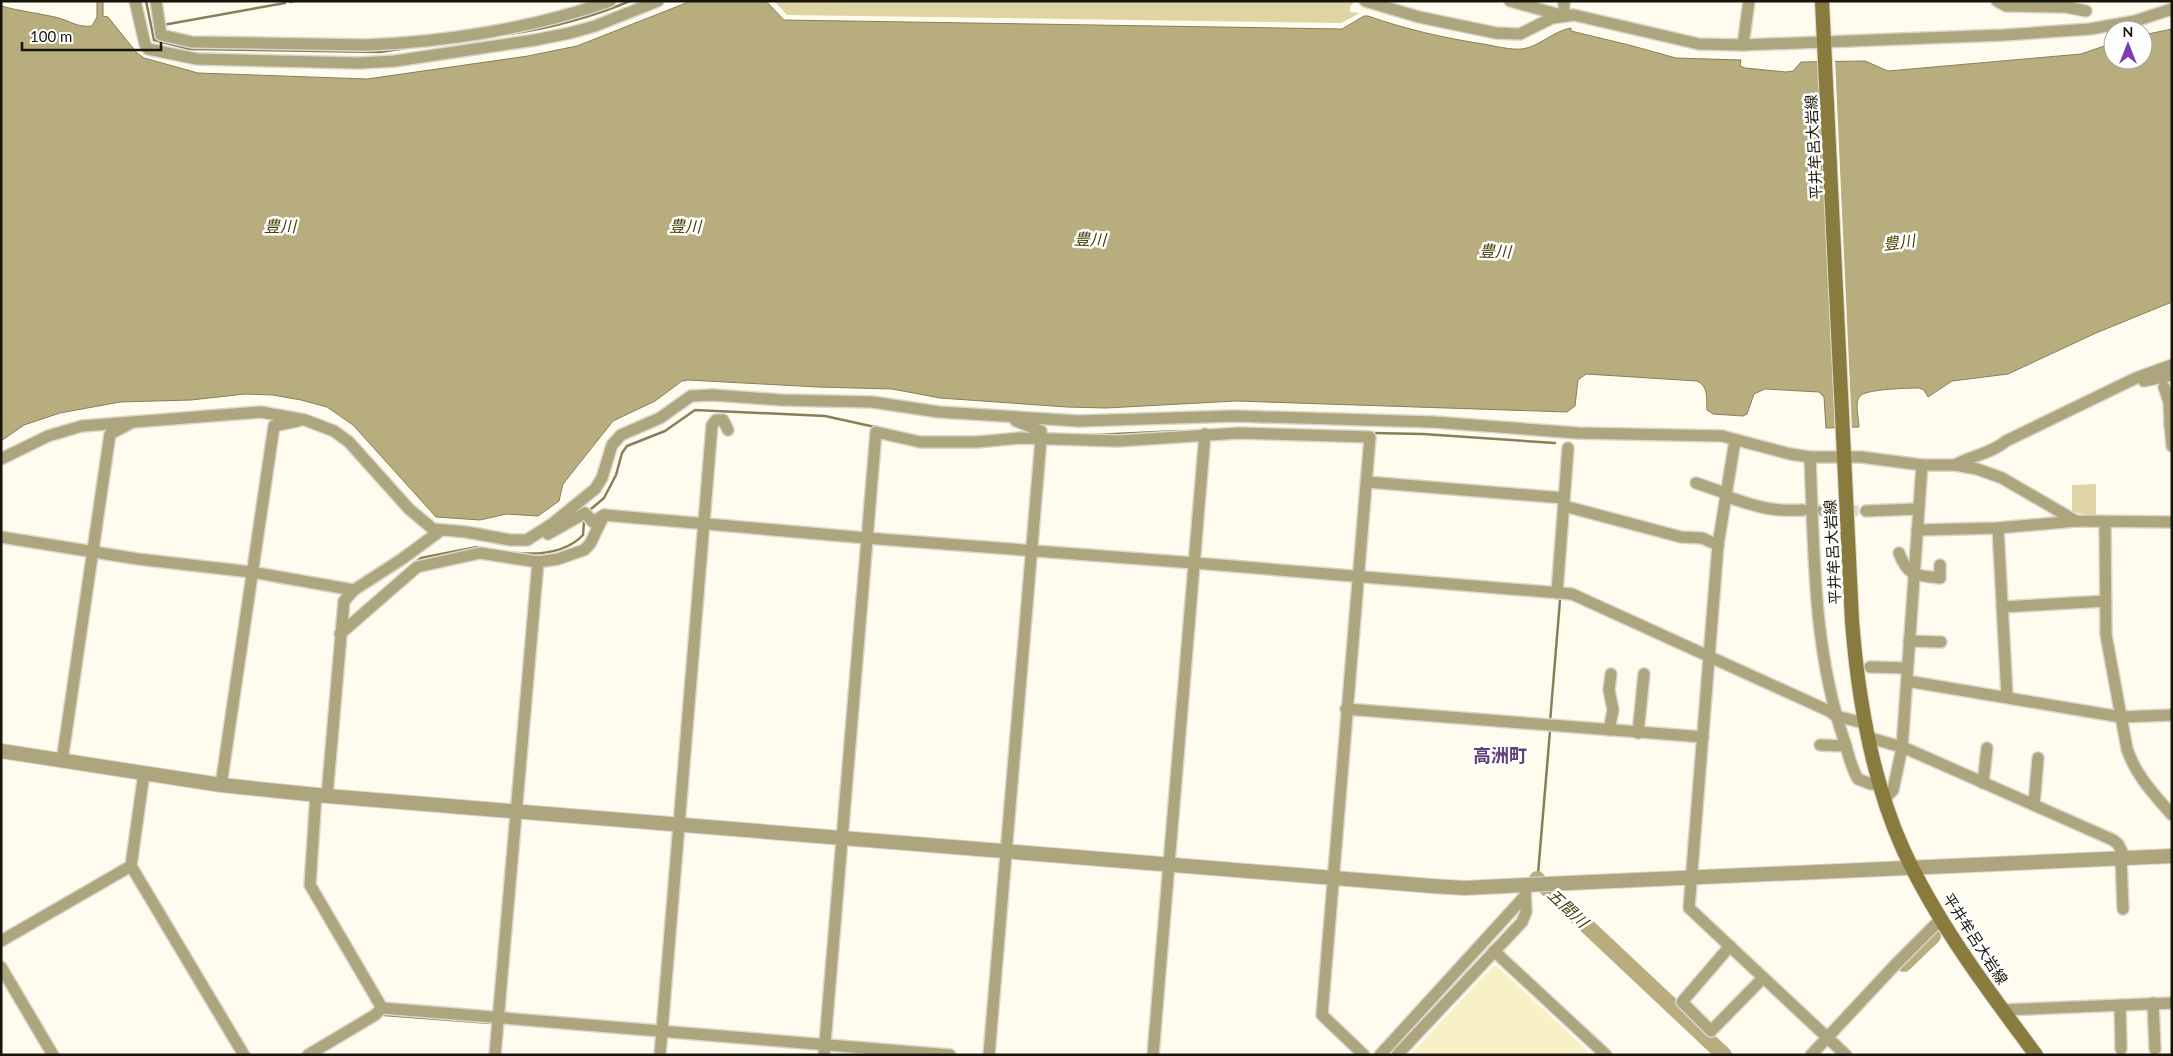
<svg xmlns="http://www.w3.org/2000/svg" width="2173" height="1056" viewBox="0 0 2173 1056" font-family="Lato,'Noto Sans JP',sans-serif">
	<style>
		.built { fill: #f8f0c7 }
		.green { fill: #ded4a4 }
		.water { fill: #b7ad7e; stroke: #877f5b }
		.pier { fill: #fffcef }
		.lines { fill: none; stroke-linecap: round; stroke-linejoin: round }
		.stream { stroke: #877f5b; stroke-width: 2.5 }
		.river { stroke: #b7ad7e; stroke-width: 16 }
		.minor-tunnel { stroke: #dcd9cc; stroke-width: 11; stroke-dasharray: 11 5.5; stroke-linecap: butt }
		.minor-casing { stroke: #dad7ca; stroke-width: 14 }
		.tertiary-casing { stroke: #dad7ca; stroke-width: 16 }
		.secondary-casing { stroke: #dad7ca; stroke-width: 16 }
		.minor { stroke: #ada57d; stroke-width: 11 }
		.tertiary { stroke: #ada57d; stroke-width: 14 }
		.secondary { stroke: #887b3d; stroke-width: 14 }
		.labels { text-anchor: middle; stroke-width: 5; stroke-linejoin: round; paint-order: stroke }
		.street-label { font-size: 15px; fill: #171509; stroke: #fff }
		.water-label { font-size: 16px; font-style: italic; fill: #473c00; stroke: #fff }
		.quarter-label { font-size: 18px; font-weight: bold; fill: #60407a; stroke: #fff }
	</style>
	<rect width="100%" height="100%" fill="#fffcef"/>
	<polygon class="built" points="1493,966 1497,966 1592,1055 1410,1055"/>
	<g class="green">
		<polygon points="774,1 1351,1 1354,2 1350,7 1350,12 1360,13 1341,23 787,15"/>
		<polygon points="2096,484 2096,516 2072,512 2072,485"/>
	</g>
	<path class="water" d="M97,1H103V16L108,17L137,53L144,58L198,73L367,79L528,56L577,46L691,1H766L784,20L1342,29L1364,16H1368C1405,29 1444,38 1483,44C1496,46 1509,50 1522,49C1539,47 1553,31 1571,28V31L1629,45L1676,58L1741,60L1740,66L1745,68L1786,72L1793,71L1801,62L1865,61L1888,71L2081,54L2113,43V60H2143V35L2172,29V302L2096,333L2008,374L1952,381L1928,397L1924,390L1919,388C1909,388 1866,389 1860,396C1854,402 1859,419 1859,427L1826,428L1824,397L1819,392L1765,389L1754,394L1747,414L1743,416L1713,414L1707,410C1706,398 1709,387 1697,381L1586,374L1578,380L1575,406L1567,412L1236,401L1106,408L1067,407L940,398L892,389L818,387L688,380L682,381L655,401L613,421L563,484L559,501L538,516L506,514L480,520L436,517L353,425L327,407L301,400L273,395L245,394L191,400L120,402L60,413L24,425L1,441V6C19,11 37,13 55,17C69,20 77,28 92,26L97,17Z"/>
	<polygon class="pier" points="1818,59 1835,59 1852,430 1835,430"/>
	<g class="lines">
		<g class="stream">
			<polyline points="146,1 154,40 190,49 380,52 407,48"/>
			<polyline points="290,2 294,1"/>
			<polyline points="163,25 285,3"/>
			<path d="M509,34C550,28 592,17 630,1"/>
			<polyline points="1372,433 1423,434 1555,443"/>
			<polyline points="1094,435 1179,431"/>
			<polyline points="590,514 591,509 604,498 616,475 622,453 627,446 665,431 695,410 825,416 875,427"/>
			<path d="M517,553C541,555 566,553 583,535L584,521L586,518"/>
			<polyline points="408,568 421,558 477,547"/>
			<polyline points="332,676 334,656"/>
			<polyline points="1550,722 1560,600"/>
			<polyline points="1538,874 1550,731"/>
			<polyline points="385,1015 491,1023"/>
		</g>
		<g class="river">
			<polyline points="1535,883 1537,879 1724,1055"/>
			<polyline points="1904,964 1933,936"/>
		</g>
		<polyline class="minor-tunnel" points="1831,510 1866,511"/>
		<defs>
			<g id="minor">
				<polyline points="135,1 145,44 148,49 197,59 359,63 395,61 535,40 570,33 595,26 658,1"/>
				<path d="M156,1L161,35L192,42L366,45C447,42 534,28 610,1"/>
				<polyline points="1365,1 1419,17 1496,33 1520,34 1552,18 1574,15 1699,44 1743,45 2004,35 2090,29 2135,21 2172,9"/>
				<polyline points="1510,1 1564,16 1564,1"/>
				<polyline points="1997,1 2006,6 2066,7 2086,11"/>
				<polyline points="1743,45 1749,1"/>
				<polyline points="2144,381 2172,375"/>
				<polyline points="2164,387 2169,402 2170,424"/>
				<polyline points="2172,424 2170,424 2172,446"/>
				<polyline points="1735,440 1718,545 1689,908 1846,1055"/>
				<path d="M1810,457C1814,552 1813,649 1844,740C1848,752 1851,768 1858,779L1871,784L1881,785"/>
				<polyline points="1,459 48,436 82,426 261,412 305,420 334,431 349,442 409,509 433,529 466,532 511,540 527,540 552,524 595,489 602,478 612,445 621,435 660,418 691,396 713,395 782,400 872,402 939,412 1079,421 1234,416 1433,422 1578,433 1722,436 1790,454 1810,457 1861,457 1922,465 1955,465 1977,469 2002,478 2076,521 2172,522"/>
				<path d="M1955,465C1972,455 1991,454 2006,441L2136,378L2172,365"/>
				<polyline points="1367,482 1564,498"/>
				<polyline points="1696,483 1725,493"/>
				<path d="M1725,496C1755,506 1770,512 1803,510"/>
				<polyline points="1564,506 1681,537 1702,538 1718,545"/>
				<polyline points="1823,510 1831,510"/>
				<polyline points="1866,511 1917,509"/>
				<path d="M2105,522L2106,635L2127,749C2136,776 2154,794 2172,815"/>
				<polyline points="1998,528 2007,696"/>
				<polyline points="1917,530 1998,528 2076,521"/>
				<polyline points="548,534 585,513 593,522 604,515 866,538 1195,563 1572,594 1829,711 1836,716 1864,723"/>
				<polyline points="1,537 138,559 251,572 354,590"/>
				<path d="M1899,553C1908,578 1918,575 1940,578V565"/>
				<polyline points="1557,593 1568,448"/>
				<polyline points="2002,607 2106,601"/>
				<polyline points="340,634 417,567 480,553 538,562 558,559 584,550 590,544 604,515"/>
				<polyline points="1909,641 1941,642"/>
				<polyline points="1870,667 1907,668"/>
				<polyline points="1907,681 2121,717 2172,715"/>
				<polyline points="1346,709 1703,737"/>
				<polyline points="1609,730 1613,710 1609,690 1611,674"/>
				<polyline points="1638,733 1644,674"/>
				<polyline points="1867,737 1905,748 2113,840 2118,844 2125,858"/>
				<polyline points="1820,745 1846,746"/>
				<polyline points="62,761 110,434 131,423"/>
				<polyline points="144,773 131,866 244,1055"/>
				<polyline points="1983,783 1987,748"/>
				<polyline points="221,785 274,426 298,421"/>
				<polyline points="316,794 310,885 382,1008"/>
				<polyline points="327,796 344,601 354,590 402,559 440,531"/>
				<polyline points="1885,798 1893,790 1902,748 1922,465"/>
				<polyline points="2034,805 2038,758"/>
				<polyline points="2121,858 2123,909"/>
				<polyline points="1,941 131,866"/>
				<polyline points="1730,946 1682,1002 1711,1031 1763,978"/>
				<polyline points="1494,951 1606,1055"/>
				<polyline points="1,967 53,1055"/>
				<polyline points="2153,1003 2155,1049"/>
				<polyline points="2120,1005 2121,1049"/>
				<polyline points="2002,1010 2172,1003"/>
				<polyline points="308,1055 375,1015 382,1008 950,1055"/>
				<polyline points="495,1055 538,562"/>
				<polyline points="660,1055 712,425 716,420 723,420 728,430"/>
				<polyline points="824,1055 876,432 920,442 977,442 1020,438 1118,441 1239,433 1370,437 1322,1015 1364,1055"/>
				<polyline points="989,1055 1041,439 1041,431 1016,421"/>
				<polyline points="1153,1055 1205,434"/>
				<polyline points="1380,1055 1525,896"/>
				<polyline points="1397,1055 1522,922 1526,912 1525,885"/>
				<polyline points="1811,1055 1895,965 1940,920"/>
			</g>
			<polyline id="tertiary" points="1,751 221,785 327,796 1432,886 1465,888 1525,885 2172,856"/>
			<path id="secondary" d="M1822,1L1852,621C1858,698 1871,778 1903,849C1937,923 1987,989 2036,1055"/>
		</defs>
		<use href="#minor" class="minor-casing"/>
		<use href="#tertiary" class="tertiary-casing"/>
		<use href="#secondary" class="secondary-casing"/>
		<use href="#minor" class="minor"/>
		<use href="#tertiary" class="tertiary"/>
		<use href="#secondary" class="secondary"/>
	</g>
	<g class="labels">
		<g class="street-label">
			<text transform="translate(1814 147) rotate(-93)" y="5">平井牟呂大岩線</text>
			<text transform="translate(1833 552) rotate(-93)" y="5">平井牟呂大岩線</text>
			<text transform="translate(1975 939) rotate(57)" y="5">平井牟呂大岩線</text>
		</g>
		<g class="water-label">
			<text x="280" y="232">豊川</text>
			<text transform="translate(685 226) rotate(1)" y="6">豊川</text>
			<text transform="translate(1090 239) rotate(2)" y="6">豊川</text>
			<text transform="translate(1899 242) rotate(-7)" y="6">豊川</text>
			<text transform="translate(1495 251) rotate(2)" y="6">豊川</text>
			<text transform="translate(1568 908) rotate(43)" y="6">五間川</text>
		</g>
		<g class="quarter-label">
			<text x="1500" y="762">高洲町</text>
		</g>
	</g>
	<rect width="2173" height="1056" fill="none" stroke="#171509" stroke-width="5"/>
	<g transform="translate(2128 45)"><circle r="24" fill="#ffffff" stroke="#a2a19d"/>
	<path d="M0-4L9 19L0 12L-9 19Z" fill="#7f3baf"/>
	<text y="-8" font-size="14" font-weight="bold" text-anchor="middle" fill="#171509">N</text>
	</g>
	<path d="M22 42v8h139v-8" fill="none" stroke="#171509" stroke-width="2.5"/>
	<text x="30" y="42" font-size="15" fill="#171509" stroke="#ffffff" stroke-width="4" paint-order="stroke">100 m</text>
</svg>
